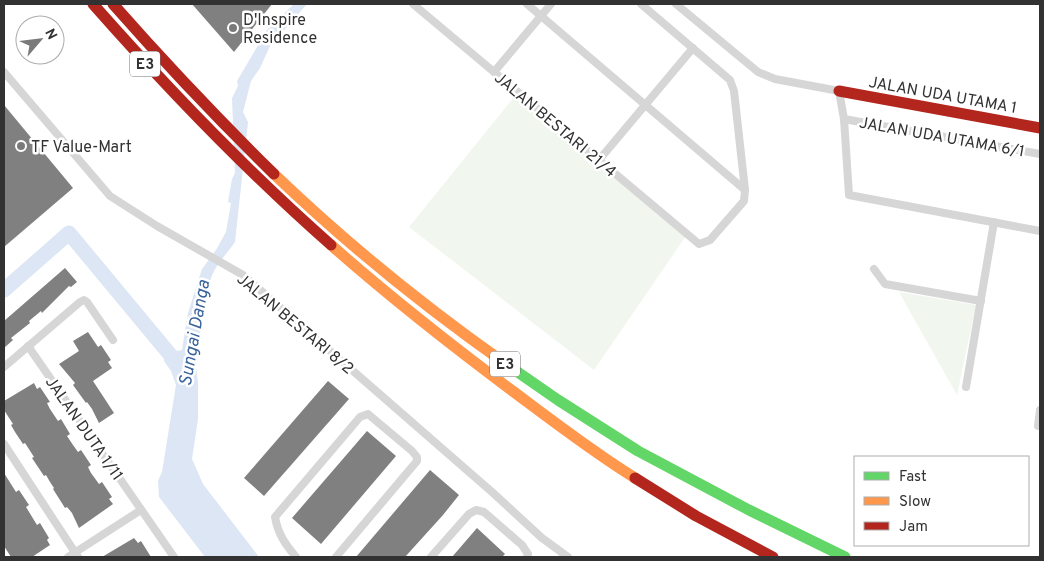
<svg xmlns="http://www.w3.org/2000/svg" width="1044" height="561" viewBox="0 0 1044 561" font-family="Overpass,sans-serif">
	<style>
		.green { fill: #f1f6ee }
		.water { fill: #dce6f4 }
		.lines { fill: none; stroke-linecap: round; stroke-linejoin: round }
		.river { stroke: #dce6f4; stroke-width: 15 }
		.building { fill: #808080 }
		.street { stroke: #d6d6d6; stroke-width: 8 }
		.fast { stroke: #63d668; stroke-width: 11 }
		.slow { stroke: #ff974d; stroke-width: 11 }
		.jam { stroke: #b3261e; stroke-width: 11 }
		.poi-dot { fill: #7a7a7a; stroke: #fff; stroke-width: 2 }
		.labels { text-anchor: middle; stroke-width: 5; stroke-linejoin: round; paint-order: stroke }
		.shield { fill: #fff; stroke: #707070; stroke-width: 1 }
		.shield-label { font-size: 15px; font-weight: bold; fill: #323232 }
		.poi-label { font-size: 16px; fill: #323232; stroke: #fff; text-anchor: start }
		.street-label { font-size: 16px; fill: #323232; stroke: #fff }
		.water-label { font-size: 18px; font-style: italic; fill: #3a649b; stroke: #fff }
	</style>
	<rect width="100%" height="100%" fill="#fff"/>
	<g class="green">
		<polygon points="514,97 686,236 594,370 409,227"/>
		<polygon points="899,292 976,305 957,395"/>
	</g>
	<path class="water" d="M294,4H307L270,46L260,68L251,81L243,112L248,122L235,242C227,254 216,264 211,278L198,342L196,367L198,382V419L192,459L203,484L259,557H205L159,497L158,481L162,472L176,385L171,371L164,361V354L162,350L163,347L168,345L177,351L182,350L188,313L202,269L216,250L226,232L231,203L228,202L232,179L235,173L232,98L238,86L237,81L267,30Z"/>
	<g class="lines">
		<polyline class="river" points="4,290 69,233 177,363"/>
	</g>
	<g class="building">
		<polygon points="192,4 272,4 234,52"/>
		<polygon points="4,105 73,188 4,247"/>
		<polygon points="65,268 77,282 71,287 69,286 42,313 41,311 29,321 30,323 11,338 13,340 4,348 4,321"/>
		<polygon points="88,332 98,347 101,345 111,360 108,362 112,368 93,381 114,413 99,423 92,409 87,402 86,403 73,385 75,383 70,377 59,364 79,351 73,341"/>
		<polygon points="328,381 349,399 264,496 244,478"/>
		<polygon points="34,383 37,389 40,387 50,402 47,403 50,409 58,421 61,419 70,434 67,436 73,445 78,452 81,450 91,465 88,467 91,473 99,484 102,482 112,497 109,499 113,504 79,528 72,513 67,507 65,508 53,489 54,488 50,482 46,475 44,476 32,458 34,457 25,443 23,444 15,432 11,425 13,424 4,410 4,401"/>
		<polygon points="367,431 396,456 321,544 292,518"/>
		<polygon points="430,470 459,495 443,515 405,557 356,557"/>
		<polygon points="4,473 16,492 19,490 29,505 26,507 37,525 40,523 49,538 47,540 50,545 32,557 11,557 4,546"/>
		<polygon points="477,528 505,554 502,557 452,557"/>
		<polygon points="134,538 138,543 141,541 151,557 102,557"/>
	</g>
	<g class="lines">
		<g class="street">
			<polyline points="413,4 699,244 710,240 744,201 745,190 734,91 730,80 641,4"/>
			<polyline points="527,4 745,190"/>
			<polyline points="676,4 758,72 775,79 839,91 844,119 849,195 1040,231"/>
			<polyline points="4,72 110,196 157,226 243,275 492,492 542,538 568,557"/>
			<polyline points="494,72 551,4"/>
			<polyline points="844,119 1040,154"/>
			<polyline points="599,160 693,48"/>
			<polyline points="874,269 885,284 981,301"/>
			<polyline points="28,346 174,557"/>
			<polyline points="4,367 80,302 84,300 87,302 113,340"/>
			<polyline points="966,387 994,222"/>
			<polyline points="1038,426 1040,410"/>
			<polyline points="4,444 78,557"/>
			<polyline points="68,557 141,510"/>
			<path d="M296,557C285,544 278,534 275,517L360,417L368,414L412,451L417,457V461L336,557"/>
			<polyline points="431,557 469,514 476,510 484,512 522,545 528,554 527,557"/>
		</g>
		<polyline class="fast" points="506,364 558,400 638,451 749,510 845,557"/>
		<g class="slow">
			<path d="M274,174C346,243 425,307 506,364"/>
			<path d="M331,245C390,297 451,345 514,392C554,422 593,452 635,478"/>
		</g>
		<g class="jam">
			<path d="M93,4C168,89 246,170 331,245"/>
			<path d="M113,4C165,63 218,119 274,174"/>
			<polyline points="839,91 1040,128"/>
			<polyline points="635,478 696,516 773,557"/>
		</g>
	</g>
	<g class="poi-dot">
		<circle cx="233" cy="28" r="5"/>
		<circle cx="21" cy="146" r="5"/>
	</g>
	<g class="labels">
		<g class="shield">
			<rect x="130" y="51.5" width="30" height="25" rx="4"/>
			<rect x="490" y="351.5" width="30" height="25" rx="4"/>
		</g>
		<g class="shield-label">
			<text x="145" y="69">E3</text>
			<text x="505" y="369">E3</text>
		</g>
		<g class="poi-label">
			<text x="243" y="25">D'Inspire<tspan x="243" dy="18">Residence</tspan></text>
			<text x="31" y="152">TF Value-Mart</text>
		</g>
		<g class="street-label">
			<text transform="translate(943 94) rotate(10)" y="6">JALAN UDA UTAMA 1</text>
			<text transform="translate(556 124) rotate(40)" y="6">JALAN BESTARI 21/4</text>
			<text transform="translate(942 136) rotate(10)" y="6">JALAN UDA UTAMA 6/1</text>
			<text transform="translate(296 323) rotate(40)" y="6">JALAN BESTARI 8/2</text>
			<text transform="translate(85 428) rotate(55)" y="6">JALAN DUTA 1/11</text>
		</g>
		<g class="water-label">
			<text transform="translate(194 333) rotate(-80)" y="6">Sungai Danga</text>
		</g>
	</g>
	<rect width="1044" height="561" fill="none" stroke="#323232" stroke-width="10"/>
	<rect x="854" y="456" width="175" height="90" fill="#ffffff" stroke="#adadad"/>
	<rect x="864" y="472" width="25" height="8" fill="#63d668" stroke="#adadad"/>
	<text x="899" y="481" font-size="15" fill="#323232">Fast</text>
	<rect x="864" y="497" width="25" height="8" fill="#ff974d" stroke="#adadad"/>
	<text x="899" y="506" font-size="15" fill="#323232">Slow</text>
	<rect x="864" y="522" width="25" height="8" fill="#b3261e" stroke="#adadad"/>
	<text x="899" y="531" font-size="15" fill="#323232">Jam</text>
	<g transform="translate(40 40) rotate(62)"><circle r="24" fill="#ffffff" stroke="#adadad"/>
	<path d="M0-4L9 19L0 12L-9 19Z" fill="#7a7a7a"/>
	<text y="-8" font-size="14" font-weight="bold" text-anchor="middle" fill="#323232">N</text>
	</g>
</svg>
